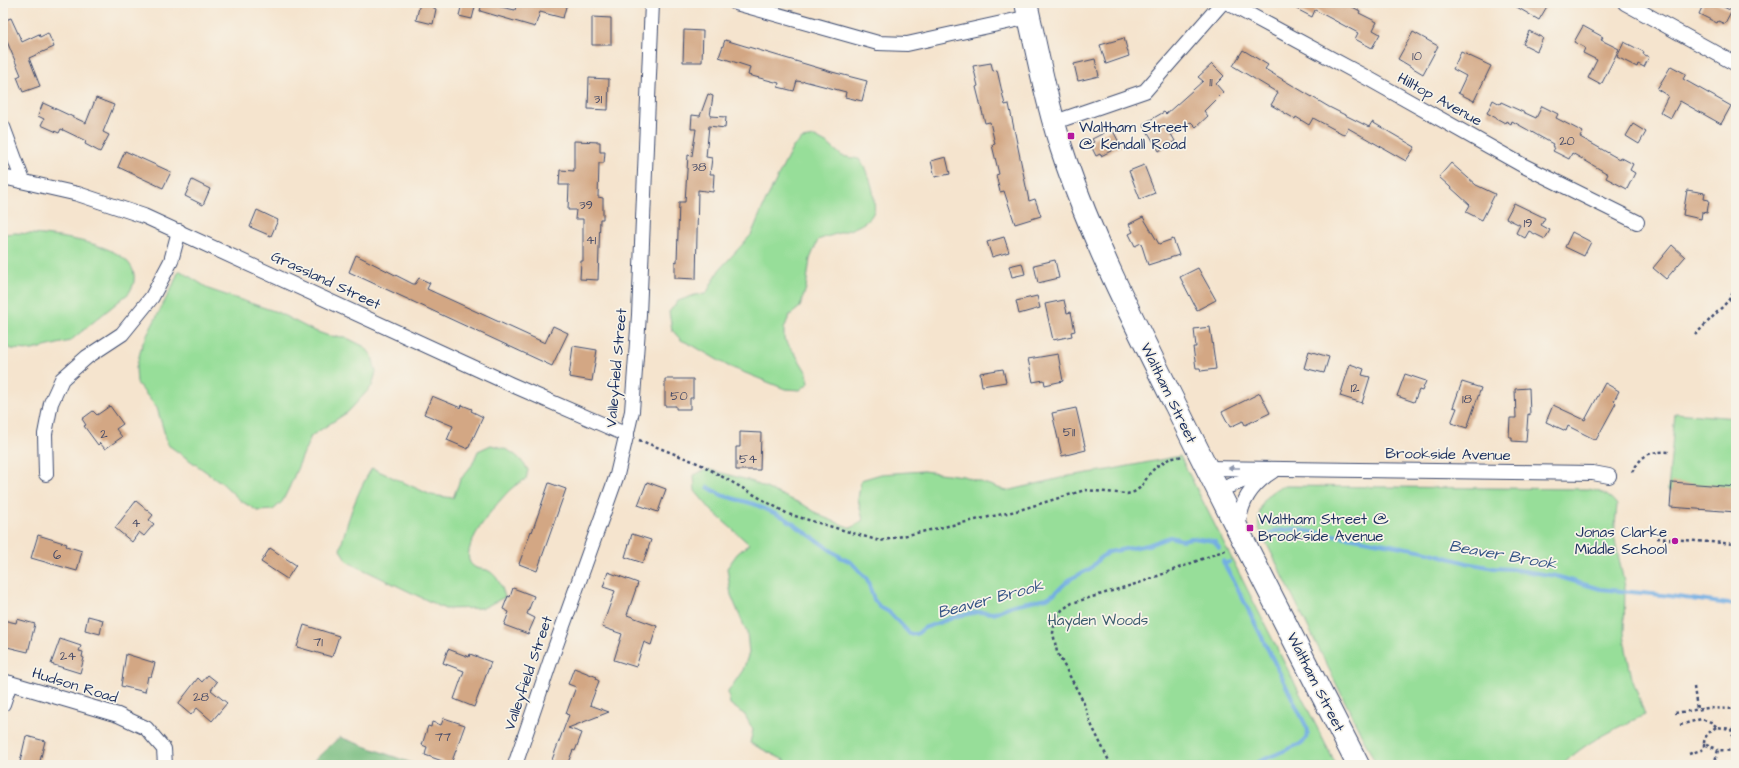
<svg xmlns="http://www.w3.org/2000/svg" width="1739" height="768" viewBox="0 0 1739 768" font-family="'Architects Daughter',sans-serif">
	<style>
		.green { fill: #97de99; stroke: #59867c }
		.forest { fill: #79bd81; stroke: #4a7670 }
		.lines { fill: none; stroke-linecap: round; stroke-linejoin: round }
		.stream { stroke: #72aee3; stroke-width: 4 }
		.building { fill: #d3a784 }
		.street-casing { stroke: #3c4a6f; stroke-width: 16 }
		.primary-casing { stroke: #3c4a6f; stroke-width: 24 }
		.path { stroke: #3c4a6f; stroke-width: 2.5; stroke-dasharray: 3 3; stroke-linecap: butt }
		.street { stroke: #fff; stroke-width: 14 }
		.primary { stroke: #fff; stroke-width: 22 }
		.oneway { fill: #8d97ae }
		.poi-dot { fill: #b5179e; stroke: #f7f3e8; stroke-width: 1.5 }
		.labels { text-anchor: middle; stroke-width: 3.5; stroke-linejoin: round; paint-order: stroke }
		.number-label { font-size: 13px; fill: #494d68 }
		.street-label { font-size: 15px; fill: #1b2f5e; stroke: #f7f3e8 }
		.poi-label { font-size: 15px; fill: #1b2f5e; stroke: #f7f3e8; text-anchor: start }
		.park-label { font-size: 15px; fill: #3a5b6d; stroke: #f7f3e8 }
		.water-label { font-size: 16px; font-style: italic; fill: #355586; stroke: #f7f3e8 }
	</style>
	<rect width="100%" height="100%" fill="#f7f3e8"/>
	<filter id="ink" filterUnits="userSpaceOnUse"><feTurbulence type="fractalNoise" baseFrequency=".025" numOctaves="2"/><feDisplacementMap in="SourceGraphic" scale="8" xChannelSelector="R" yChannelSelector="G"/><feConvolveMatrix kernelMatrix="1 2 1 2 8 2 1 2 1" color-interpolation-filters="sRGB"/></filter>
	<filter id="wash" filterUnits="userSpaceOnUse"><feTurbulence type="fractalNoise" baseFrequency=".012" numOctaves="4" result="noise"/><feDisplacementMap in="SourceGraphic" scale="16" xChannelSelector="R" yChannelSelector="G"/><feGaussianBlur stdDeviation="0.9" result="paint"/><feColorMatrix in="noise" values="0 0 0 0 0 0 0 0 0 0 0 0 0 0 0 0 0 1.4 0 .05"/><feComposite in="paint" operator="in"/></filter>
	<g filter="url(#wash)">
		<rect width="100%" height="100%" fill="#f5e4ce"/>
		<g class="green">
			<path d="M815,137L828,144L842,156L859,159C867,170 873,185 874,199C874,203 875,208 874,211C868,229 834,233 818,240L810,259L806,288L800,307L789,316L784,329V339L796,355L807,373L809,383L800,390L785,389L728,366L692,345L681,340L672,330L669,312L678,301L695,295L706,294L719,270L751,235L766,200L793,147L802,139Z"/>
			<path d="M15,233C41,234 140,241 134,281C134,285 131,289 129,293L70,341L32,350L12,349L3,346V234Z"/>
			<polygon points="179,270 211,290 277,312 312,330 329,336 345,337 365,347 372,356 376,372 372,386 348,412 311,436 289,488 282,502 273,510 258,511 241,501 222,483 168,445 157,408 137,383 136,368 142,345 173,285"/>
			<polygon points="1675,413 1736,418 1736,495 1668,490"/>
			<path d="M491,445C509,449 518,454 528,470L526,479C521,482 515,485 511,489C499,500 454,552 473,566C476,569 483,569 487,570C498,575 502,587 505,597L483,608L445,609L348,562L340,550C347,522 356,493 372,468L431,495L453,498L460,480L472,465L478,451Z"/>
			<polygon points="1180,456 1336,765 788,765 786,761 750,743 753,730 745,715 730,704 728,692 743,670 749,653 747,633 731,595 727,568 737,554 749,544 712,511 695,491 694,475 707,469 748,480 804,505 823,517 851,528 863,520 858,499 861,480 881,474 923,471 963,476 1007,491 1069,476 1108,470"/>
			<path d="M1286,486L1588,489C1600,491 1610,495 1617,505L1614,536L1625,587L1624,633L1626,649L1632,678L1645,715C1613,729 1587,741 1562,765H1379L1377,761L1375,762L1259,528C1257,508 1265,490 1286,486Z"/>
		</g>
		<polygon class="forest" points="340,737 342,738 417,765 309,765"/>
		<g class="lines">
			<g class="stream">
				<polyline points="708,487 721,495 754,504 785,518 842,558 851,562 867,579 874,600 880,607 889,612 910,634 917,634 924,628 958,616 978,612 994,613 1013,605 1047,598 1055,593 1070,579 1090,569 1101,557 1109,552 1148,545 1170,537 1182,540 1192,538 1214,541 1219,548"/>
				<polyline points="1266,536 1275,531 1294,529 1353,538 1424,551 1467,563 1494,568 1512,569 1556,576 1600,589 1662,595 1736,605"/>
				<polyline points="1223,561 1224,564 1229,562"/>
				<path d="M1224,564L1235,583L1308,730C1308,737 1306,740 1300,744L1251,765"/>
			</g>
		</g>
		<g id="blocks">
			<g class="building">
				<polygon points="420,3 433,3 432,7 436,9 433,24 416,20"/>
				<polygon points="462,3 476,3 472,19 459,16"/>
				<polygon points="482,3 515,10 517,3 567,3 563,18 540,12 535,27 480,11"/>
				<polygon points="1285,3 1345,3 1360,11 1359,13 1377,22 1373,30 1380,34 1372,48 1355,39 1358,33 1315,10 1312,17"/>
				<polygon points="1510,3 1549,3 1539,20"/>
				<polygon points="1704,3 1715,3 1732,11 1725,24 1718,21 1717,23 1699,14"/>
				<polygon points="592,17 611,18 611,45 592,45"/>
				<polygon points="11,18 22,42 39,34 40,37 48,33 54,47 29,58 40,86 23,92 17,77 21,75 3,32 3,21"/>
				<polygon points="1583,26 1603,37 1601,40 1619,49 1601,85 1588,78 1597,60 1583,53 1585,48 1574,42"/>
				<polygon points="684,30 703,31 702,62 683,62"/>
				<polygon points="1529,31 1543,38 1537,51 1523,44"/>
				<polygon points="1413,32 1438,46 1423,74 1398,59"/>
				<polygon points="1124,38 1129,56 1106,64 1100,45"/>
				<polygon points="725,40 832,72 867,81 862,101 845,97 846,92 804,81 803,82 797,81 794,91 778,87 779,83 748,75 750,67 719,57"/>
				<polygon points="1624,42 1644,52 1643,54 1649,57 1644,67 1638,64 1637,67 1617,57"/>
				<polygon points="1243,50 1268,65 1265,69 1329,107 1369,127 1372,122 1415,147 1406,161 1348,128 1345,135 1313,118 1309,125 1296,117 1295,119 1271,105 1278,93 1233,66"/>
				<polygon points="1461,52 1491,66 1474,101 1458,93 1466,76 1453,69"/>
				<polygon points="1095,59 1099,76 1078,81 1074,64"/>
				<polygon points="991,63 993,71 997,70 1005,105 1009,104 1011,114 1029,201 1035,199 1041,216 1015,224 1004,191 1000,192 996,175 999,174 992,145 995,144 990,122 985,123 976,87 978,86 973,66"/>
				<polygon points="1212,64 1224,76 1216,84 1223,92 1204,111 1208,116 1196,127 1191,122 1171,134 1175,141 1159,151 1143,124 1164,112 1166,114 1203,81 1198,77"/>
				<polygon points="1671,66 1686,74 1683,79 1731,106 1721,124 1680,101 1671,118 1660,112 1668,96 1657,89"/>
				<polygon points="589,78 609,79 608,110 588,109"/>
				<polygon points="708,94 713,96 710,116 726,117 725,128 709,126 706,157 712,158 710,174 714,174 713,192 698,190 696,279 675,278 675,261 677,262 679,202 685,202 688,155 692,156 696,129 691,129 692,115 700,116"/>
				<polygon points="96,98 114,105 103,132 109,135 100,152 85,144 86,141 61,129 59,133 41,125 44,119 38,116 43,103 86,123"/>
				<polygon points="1493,100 1500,104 1501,102 1536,118 1542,106 1558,114 1556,118 1583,132 1580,137 1619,159 1620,157 1633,164 1630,170 1635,173 1627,189 1606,178 1608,174 1572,153 1569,159 1553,151 1555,148 1552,146 1553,144 1512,121 1511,124 1506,121 1505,123 1487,113"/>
				<polygon points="1633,124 1646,132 1639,144 1626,136"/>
				<polygon points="1112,129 1121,146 1101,156 1100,154 1096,156 1090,144 1094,142 1092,139"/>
				<polygon points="574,141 600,142 600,152 605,152 604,163 599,163 598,197 603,198 603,219 600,219 598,280 580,279 581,261 583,261 583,219 575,219 576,210 568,210 569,185 559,185 560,170 574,171"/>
				<polygon points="125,151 171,172 163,188 118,167"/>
				<polygon points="946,157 950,174 935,177 931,161"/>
				<polygon points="1451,163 1476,185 1495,194 1482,220 1466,212 1470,205 1439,177"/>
				<polygon points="1144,165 1155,193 1140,199 1129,171"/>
				<polygon points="192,180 210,189 203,205 185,196"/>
				<polygon points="1687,190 1705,193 1704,199 1709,200 1707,213 1702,212 1701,219 1683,215"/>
				<polygon points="1514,203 1545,218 1541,225 1550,230 1545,239 1529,231 1525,238 1516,233 1520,225 1506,218"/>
				<polygon points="257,210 278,220 271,236 250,227"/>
				<polygon points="1143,217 1159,244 1173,239 1179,255 1148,265 1141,243 1135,246 1129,234 1133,232 1129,224"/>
				<polygon points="1572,232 1591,242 1584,256 1565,247"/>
				<polygon points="1004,237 1009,252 992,257 987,242"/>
				<polygon points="1672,245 1685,257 1666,279 1653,268"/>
				<polygon points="356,255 413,284 415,284 419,278 430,283 427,289 545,343 553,326 568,333 552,366 349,272"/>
				<polygon points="1055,260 1059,278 1038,283 1034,265"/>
				<polygon points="1022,263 1025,274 1012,277 1009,266"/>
				<polygon points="1198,268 1216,300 1197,310 1180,277"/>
				<polygon points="1037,296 1040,308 1019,314 1016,301"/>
				<polygon points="1064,300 1067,313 1071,312 1075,331 1071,332 1072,336 1053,340 1045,304"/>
				<polygon points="1210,327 1216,369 1201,371 1200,368 1196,368 1193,347 1196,347 1194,329"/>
				<polygon points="573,346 597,350 592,381 569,377"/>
				<polygon points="1309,351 1329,357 1324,373 1304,368"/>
				<polygon points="1058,354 1063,381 1045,385 1044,380 1033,382 1028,359"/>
				<polygon points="1350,364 1364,369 1362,375 1370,377 1362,403 1340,396"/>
				<polygon points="1003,369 1006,382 982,386 980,373"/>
				<polygon points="1405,374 1426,381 1422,391 1419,390 1414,402 1397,396"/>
				<polygon points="665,379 693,379 693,398 690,398 690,409 676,409 676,406 665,406"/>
				<polygon points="1462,382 1481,388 1467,428 1451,423 1457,408 1453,407"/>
				<polygon points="1605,383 1619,391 1614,401 1616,403 1596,440 1568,426 1566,431 1546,422 1553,405 1585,420"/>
				<polygon points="1529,388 1530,415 1528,414 1526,442 1512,441 1512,437 1509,437 1510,418 1516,418 1515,389"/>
				<polygon points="1260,393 1270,413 1245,425 1243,421 1230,427 1222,412"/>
				<polygon points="432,396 461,408 462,405 472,409 471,411 483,417 468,449 447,440 453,426 424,414"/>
				<polygon points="110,406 123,424 116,429 122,437 105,449 100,443 98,445 84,426 86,425 82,419 93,411 97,415"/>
				<polygon points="1076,408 1086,450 1062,456 1052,413"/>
				<polygon points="740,432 761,433 760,470 736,470 736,447 740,447"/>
				<polygon points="647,482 666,489 658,512 638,505"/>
				<polygon points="1672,482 1736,487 1736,512 1670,507"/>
				<polygon points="549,483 566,489 537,571 519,564 531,531 532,532"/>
				<polygon points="136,501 153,515 149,520 154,524 144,536 139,532 132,542 115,528"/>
				<polygon points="632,534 651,540 643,563 625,557"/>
				<polygon points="38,535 67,544 66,546 82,551 77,571 31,558"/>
				<polygon points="270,548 296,565 287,579 261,562"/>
				<polygon points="608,572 638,583 627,615 657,626 651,645 644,642 636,667 614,660 622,634 602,627 615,591 603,587"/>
				<polygon points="513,588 534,596 527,614 535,618 528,634 504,625 509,612 503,609 508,596 510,597"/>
				<polygon points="88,616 103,620 100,634 85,630"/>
				<polygon points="17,619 35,624 28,652 3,646 3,620 16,623"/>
				<polygon points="304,625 339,636 332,657 297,647"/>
				<polygon points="60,639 81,646 79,651 83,652 82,657 84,658 80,673 51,664"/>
				<polygon points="448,649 469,657 470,654 491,662 474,707 454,699 464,671 443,663"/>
				<polygon points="126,654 155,663 151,677 148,676 145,692 121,686"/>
				<polygon points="574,668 597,677 596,679 599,681 590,705 609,712 568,728 582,733 575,751 573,750 567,765 550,765 569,715 566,714 576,687 568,684"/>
				<polygon points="208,675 217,682 211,690 227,703 212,721 197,708 191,715 178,704 198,678 202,682"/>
				<polygon points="444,718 465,725 451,764 425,755 427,747 422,745 428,726 431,727 432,722 441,725"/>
				<polygon points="26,736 45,741 39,765 30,765 20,762"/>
			</g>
		</g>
	</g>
	<g filter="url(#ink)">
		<use href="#blocks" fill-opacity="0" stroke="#3c4a6f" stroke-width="1"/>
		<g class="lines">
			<defs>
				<g id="street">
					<polyline points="736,3 878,43 907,44 1029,17"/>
					<polyline points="1228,3 1371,80 1524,166 1637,222"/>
					<polyline points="1625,3 1736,64"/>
					<polyline points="1055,122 1145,91 1222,3"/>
					<polyline points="3,127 23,181"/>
					<polyline points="3,177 78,194 144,216 510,384 627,435"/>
					<polyline points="1206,468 1593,473 1609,476"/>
					<polyline points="46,474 45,434 51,403 62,379 87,357 122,334 152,297 171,261 179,231"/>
					<polyline points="1218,490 1265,473"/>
					<path d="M1239,530C1238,504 1252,484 1273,471"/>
					<polyline points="3,681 118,715 146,728 164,749 165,765"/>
					<polyline points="3,704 10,683"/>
					<polyline points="515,765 551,659 617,475 632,411 639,315 652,3"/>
				</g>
				<path id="primary" d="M1026,3C1038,56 1048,110 1066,162C1095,246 1136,326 1176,406C1235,526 1297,646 1358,765"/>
			</defs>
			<use href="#street" class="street-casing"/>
			<use href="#primary" class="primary-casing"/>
			<g class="path">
				<polyline points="1695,335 1728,301 1736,288"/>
				<polyline points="639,440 700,464 788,514 880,541 1016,511 1085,490 1127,494 1134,492 1141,487 1150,473 1157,466 1169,459 1183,456"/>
				<path d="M1632,472C1643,454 1649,451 1670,452"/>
				<polyline points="1657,538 1736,544"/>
				<polyline points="1694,687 1697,709"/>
				<polyline points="1675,713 1708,708 1736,709"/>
				<polyline points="1680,725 1701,719 1711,722 1717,727 1731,729 1734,741 1736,741"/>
				<path d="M1716,727C1710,732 1704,735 1704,744L1718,750"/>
				<polyline points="1689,754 1704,749 1704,744"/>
				<polyline points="1111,765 1092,726 1083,701 1057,652 1053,633 1055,620 1062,610 1072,603 1142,582 1228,549"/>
				<polyline points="1714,765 1718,750 1736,751"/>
			</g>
			<use href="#street" class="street"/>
			<use href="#primary" class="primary"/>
		</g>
		<defs><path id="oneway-solid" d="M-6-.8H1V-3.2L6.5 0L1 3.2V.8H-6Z"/></defs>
		<use class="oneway" href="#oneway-solid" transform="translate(1234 468) rotate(-180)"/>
	</g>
	<g class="poi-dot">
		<rect x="1067" y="132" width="8" height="8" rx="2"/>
		<rect x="1246" y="524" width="8" height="8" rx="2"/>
		<circle cx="1675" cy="541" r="4"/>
	</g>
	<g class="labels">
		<g class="number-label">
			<text x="1417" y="60">10</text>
			<text x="1211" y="86">11</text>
			<text x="598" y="103">31</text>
			<text x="1567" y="145">20</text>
			<text x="699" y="171">38</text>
			<text x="586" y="209">39</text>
			<text x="1528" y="227">19</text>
			<text x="591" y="244">41</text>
			<text x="1355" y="392">12</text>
			<text x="679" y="400">50</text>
			<text x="1467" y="403">18</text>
			<text x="1069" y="436">511</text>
			<text x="104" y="438">2</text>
			<text x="748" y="463">54</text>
			<text x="136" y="527">4</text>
			<text x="57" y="559">6</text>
			<text x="318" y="646">71</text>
			<text x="68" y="660">24</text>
			<text x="201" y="701">28</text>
			<text x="443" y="741">77</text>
		</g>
		<g class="street-label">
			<text transform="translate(1440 99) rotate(29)" y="5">Hilltop Avenue</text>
			<text transform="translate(326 280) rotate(25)" y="5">Grassland Street</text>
			<text transform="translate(616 368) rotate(-85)" y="5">Valleyfield Street</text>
			<text transform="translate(1169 393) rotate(64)" y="5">Waltham Street</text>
			<text transform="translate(1448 454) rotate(1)" y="5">Brookside Avenue</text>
			<text transform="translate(528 673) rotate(-71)" y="5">Valleyfield Street</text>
			<text transform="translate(1316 682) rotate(63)" y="5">Waltham Street</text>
			<text transform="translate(75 685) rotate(17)" y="5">Hudson Road</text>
		</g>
		<g class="poi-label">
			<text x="1079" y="132">Waltham Street<tspan x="1079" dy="17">@ Kendall Road</tspan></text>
			<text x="1258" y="524">Waltham Street @<tspan x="1258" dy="17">Brookside Avenue</tspan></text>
			<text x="1667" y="537" text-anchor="end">Jonas Clarke<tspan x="1667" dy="17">Middle School</tspan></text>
		</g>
		<g class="park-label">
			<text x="1098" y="625">Hayden Woods</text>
		</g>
		<g class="water-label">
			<text transform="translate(1503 554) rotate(10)" y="6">Beaver Brook</text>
			<text transform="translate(990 598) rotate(-15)" y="6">Beaver Brook</text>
		</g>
	</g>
	<rect width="1739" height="768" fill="none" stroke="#f7f3e8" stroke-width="16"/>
</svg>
